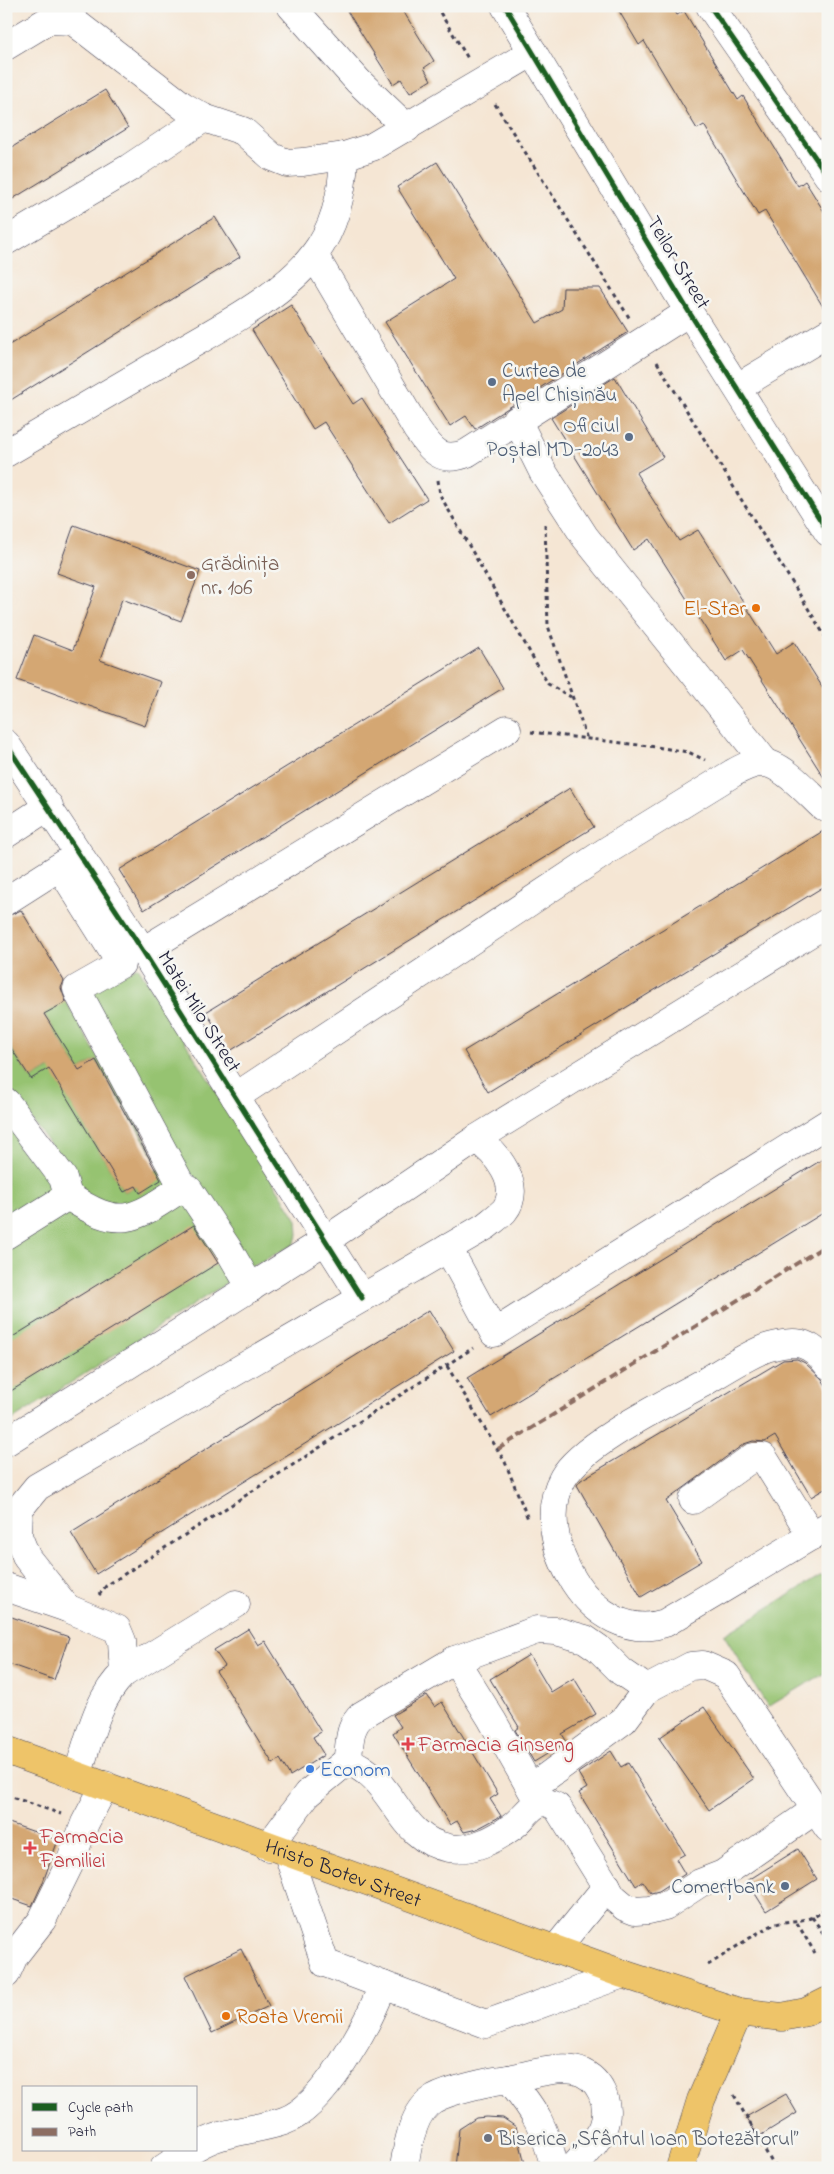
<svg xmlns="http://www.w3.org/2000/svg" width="834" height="2174" viewBox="0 0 834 2174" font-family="'Indie Flower',sans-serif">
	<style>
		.green { fill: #96c371; stroke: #5c7256 }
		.building { fill: #d4a773 }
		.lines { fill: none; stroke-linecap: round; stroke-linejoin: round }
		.minor-casing { stroke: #423f52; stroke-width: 29 }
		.major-casing { stroke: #423f52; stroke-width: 29 }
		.path { stroke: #423f52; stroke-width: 3; stroke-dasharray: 4 4; stroke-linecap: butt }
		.minor { stroke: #fff; stroke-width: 28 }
		.major { stroke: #eec469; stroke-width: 28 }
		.quiet { stroke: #8d6e63; stroke-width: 4; stroke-dasharray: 8 4; stroke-linecap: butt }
		.cycleway-casing { stroke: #f6f6f2; stroke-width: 8 }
		.cycleway { stroke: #1b5e20; stroke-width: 5 }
		.service-dot { fill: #5c6f8a; stroke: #f6f6f2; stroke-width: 2 }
		.education-dot { fill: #8d6e63; stroke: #f6f6f2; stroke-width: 2 }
		.food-dot { fill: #e8710a; stroke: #f6f6f2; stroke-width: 2 }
		.health-dot { fill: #e0444e; stroke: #f6f6f2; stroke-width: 2 }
		.shop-dot { fill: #3f7fe0; stroke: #f6f6f2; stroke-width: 2 }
		.worship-dot { fill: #6b7280; stroke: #f6f6f2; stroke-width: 2 }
		.labels { text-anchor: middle; stroke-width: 5; stroke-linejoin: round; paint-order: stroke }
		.street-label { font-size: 21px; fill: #22223b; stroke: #f6f6f2 }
		.service-label { font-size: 21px; fill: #4e5e75; stroke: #f6f6f2; text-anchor: end }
		.education-label { font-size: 21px; fill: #785e54; stroke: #f6f6f2; text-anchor: start }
		.food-label { font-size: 21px; fill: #c56008; stroke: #f6f6f2; text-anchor: end }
		.health-label { font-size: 21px; fill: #be3a42; stroke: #f6f6f2; text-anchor: start }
		.shop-label { font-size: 21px; fill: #366cbe; stroke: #f6f6f2; text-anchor: start }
		.worship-label { font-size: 21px; fill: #5b616d; stroke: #f6f6f2; text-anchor: start }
	</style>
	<rect width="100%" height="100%" fill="#f6f6f2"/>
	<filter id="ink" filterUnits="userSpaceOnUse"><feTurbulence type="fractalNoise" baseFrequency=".02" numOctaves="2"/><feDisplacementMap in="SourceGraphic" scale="10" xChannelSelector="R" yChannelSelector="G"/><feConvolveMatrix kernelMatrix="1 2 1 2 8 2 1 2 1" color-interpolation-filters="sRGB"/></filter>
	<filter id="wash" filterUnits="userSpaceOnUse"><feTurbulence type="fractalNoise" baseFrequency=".0096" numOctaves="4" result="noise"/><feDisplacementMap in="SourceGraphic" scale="20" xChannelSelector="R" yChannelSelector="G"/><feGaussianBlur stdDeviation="1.12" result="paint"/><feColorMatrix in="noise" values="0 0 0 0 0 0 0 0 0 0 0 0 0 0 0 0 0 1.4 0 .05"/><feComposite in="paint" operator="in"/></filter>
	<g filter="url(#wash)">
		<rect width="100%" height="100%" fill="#f5e6d4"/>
		<g class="green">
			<polygon points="138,967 297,1220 298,1235 293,1245 247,1269 191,1185 85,994"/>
			<polygon points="59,989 172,1186 138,1208 95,1204 6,1086 6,1040 31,1079 50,1068 124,1192 136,1186 140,1193 155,1171 161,1168 96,1060 79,1070 37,1003"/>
			<polygon points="6,1111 60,1187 6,1229"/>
			<polygon points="181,1195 238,1276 6,1424 6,1240 68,1202 86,1215"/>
			<polygon points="828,1571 828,1671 768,1707 724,1635"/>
		</g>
		<g id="blocks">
			<g class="building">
				<polygon points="344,6 400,6 434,61 424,68 431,80 410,93 401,79 393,84"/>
				<polygon points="616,6 672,6 677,15 684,11 738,100 743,96 798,186 805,181 828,218 828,315 765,211 758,215 704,125 697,129 644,41 639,45"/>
				<polygon points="105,90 128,128 6,203 6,151"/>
				<polygon points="437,162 537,323 562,309 563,288 600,288 628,332 475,429 466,416 450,426 385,322 454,279 397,187"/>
				<polygon points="215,217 240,257 6,403 6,347"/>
				<polygon points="291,305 353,404 362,398 427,499 389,523 324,422 313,429 252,330"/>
				<polygon points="615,377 663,457 636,473 679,541 698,530 776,654 794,642 828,696 828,784 743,650 726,661 649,539 633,550 551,418"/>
				<polygon points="74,525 200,571 181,621 122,599 100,660 161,682 145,726 17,680 34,635 73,650 96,587 57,573"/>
				<polygon points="479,648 503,688 144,910 119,870"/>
				<polygon points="570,788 594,827 230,1051 206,1012"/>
				<polygon points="828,828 828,884 488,1092 464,1051"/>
				<polygon points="21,910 64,981 61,988 66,1002 44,1014 79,1070 96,1060 161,1180 140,1193 136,1186 124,1192 49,1068 31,1079 6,1040 6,917"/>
				<polygon points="828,1156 828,1210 491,1417 467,1378"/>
				<polygon points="194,1225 218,1263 6,1394 6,1341"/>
				<polygon points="429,1310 454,1351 96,1574 71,1533"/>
				<polygon points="797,1359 805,1363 822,1379 828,1389 828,1487 811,1497 775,1436 765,1442 753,1441 744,1444 666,1501 702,1561 641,1597 577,1485 581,1480 783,1360"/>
				<polygon points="6,1615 69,1637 54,1680 6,1663"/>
				<polygon points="248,1629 258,1645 265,1641 321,1732 313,1737 324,1755 290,1776 280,1759 273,1764 216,1671 225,1666 214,1650"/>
				<polygon points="529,1655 551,1692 574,1678 596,1714 562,1734 567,1742 534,1762 515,1730 519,1727 490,1679"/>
				<polygon points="427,1695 435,1707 442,1702 498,1794 490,1799 501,1816 477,1829 464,1832 457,1821 450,1825 393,1733 401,1727 393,1715"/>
				<polygon points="704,1707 754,1779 709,1810 659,1738"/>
				<polygon points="611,1751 621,1767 628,1763 685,1854 676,1859 685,1874 659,1891 651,1893 643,1881 636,1886 579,1793 587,1788 578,1773"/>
				<polygon points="6,1822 58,1840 43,1882 32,1906 6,1897"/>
				<polygon points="798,1849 817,1879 766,1911 747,1881"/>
				<polygon points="241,1949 269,2006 212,2033 185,1976"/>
				<polygon points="786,2094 797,2113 758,2137 746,2117"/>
				<polygon points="486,2117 503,2118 516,2127 526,2168 455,2168 459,2129 476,2118"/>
			</g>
		</g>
	</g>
	<g filter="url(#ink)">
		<use href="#blocks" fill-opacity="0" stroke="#423f52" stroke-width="1"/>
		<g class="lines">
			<defs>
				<g id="minor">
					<polyline points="291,6 358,81 407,128"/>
					<polyline points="505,6 689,312 828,532"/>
					<polyline points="710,6 828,176"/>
					<polyline points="6,46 49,20 73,21 183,106 204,118 243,131 272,157 287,163 303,162 344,156 372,147 533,52"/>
					<polyline points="6,241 129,168 204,118"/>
					<path d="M314,255L416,428C431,449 440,464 467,453L689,312"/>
					<polyline points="738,387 828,333"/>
					<polyline points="517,420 543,472 585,537 765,762"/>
					<path d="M6,453C63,420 120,386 177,353C221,327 282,296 313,256C335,228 343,190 344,156"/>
					<polyline points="6,744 143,951 362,1298"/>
					<polyline points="6,834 49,806"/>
					<polyline points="60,867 121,964 77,989 80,996 183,1188"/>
					<polyline points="6,901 75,857"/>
					<polyline points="143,951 507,729"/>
					<path d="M235,1097L608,850L733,773C742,768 751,763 762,763C781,762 809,794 822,806L828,807"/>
					<path d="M6,1102L63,1178L68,1196C120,1230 132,1221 180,1189L185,1187L189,1190L230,1252L251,1288"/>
					<polyline points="6,1235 68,1196"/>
					<polyline points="448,1248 494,1333 828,1123"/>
					<path d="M828,1365C809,1339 795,1340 766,1348C744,1357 723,1371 703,1383C667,1403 582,1444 563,1478C529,1538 593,1647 665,1623L828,1526"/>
					<polyline points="6,1442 326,1240 476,1139"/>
					<polyline points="693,1500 753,1457 763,1457 812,1536"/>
					<polyline points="6,1587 67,1608 117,1629 122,1641 124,1673"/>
					<path d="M67,1608L27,1558L18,1536L19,1509L37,1487L486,1226C492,1221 499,1216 504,1211C524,1186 496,1152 476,1139L828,922"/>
					<polyline points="455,1660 492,1720 539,1803"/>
					<path d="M347,1761C396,1778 396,1839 449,1848C471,1852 496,1839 513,1826C522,1820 529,1807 539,1803C545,1800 552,1805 557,1807L613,1897L625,1907L635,1911L649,1910L665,1906L700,1883L723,1874L815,1810"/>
					<path d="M77,1776C89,1741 96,1699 124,1673L236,1604"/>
					<polyline points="531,1788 624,1720 647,1689 691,1666 703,1665 726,1675 828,1828"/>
					<path d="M268,1847L307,1794L347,1761C351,1743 347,1729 362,1715L455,1660L537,1630L556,1631L585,1639L598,1648L622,1672L647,1689"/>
					<polyline points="288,1854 325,1963 486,2024 623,1974"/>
					<polyline points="555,1950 607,1886"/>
					<polyline points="6,1974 14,1956 42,1920 70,1863 85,1823 105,1785"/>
					<path d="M509,2079C529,2075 554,2067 574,2070C600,2075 612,2105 603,2128C596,2143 584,2156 573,2168"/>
					<path d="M196,2147C223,2130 255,2131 284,2121C324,2107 368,2024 383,1985"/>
					<polyline points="164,2168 191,2150"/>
					<path d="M404,2168C407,2147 413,2110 434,2099C450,2090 491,2081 509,2079C536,2112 544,2126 555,2168"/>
				</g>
				<g id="major">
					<path id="s1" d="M6,1750L623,1974L739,2012L782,2017L806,2012L828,2001"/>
					<polyline points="680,2168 701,2100 739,2012"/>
				</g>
			</defs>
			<use href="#minor" class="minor-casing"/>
			<use href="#major" class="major-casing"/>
			<g class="path">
				<polyline points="436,6 469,60"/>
				<polyline points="495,104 630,319"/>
				<polyline points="657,362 828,641"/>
				<polyline points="438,480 440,495 548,684 571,697"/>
				<polyline points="545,524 548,626 587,739"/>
				<polyline points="531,732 656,747 688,752 705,760"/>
				<polyline points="447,1366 505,1462 528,1519"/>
				<polyline points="99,1595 106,1586 473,1348"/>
				<polyline points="6,1795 61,1814"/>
				<polyline points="812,1917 828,1940"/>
				<polyline points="797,1923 815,1953"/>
				<path d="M708,1965C725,1955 759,1930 776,1924C795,1918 816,1925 828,1903"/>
				<polyline points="734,2095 775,2168"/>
			</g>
			<use href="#minor" class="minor"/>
			<use href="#major" class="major"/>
			<polyline class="quiet" points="498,1449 828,1244"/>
			<defs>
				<g id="cycleway">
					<polyline points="505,6 689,312 828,532"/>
					<polyline points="710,6 828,176"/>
					<polyline points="6,744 143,951 362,1298"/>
				</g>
			</defs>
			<use href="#cycleway" class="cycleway-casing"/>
			<use href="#cycleway" class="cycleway"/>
		</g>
	</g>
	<g class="service-dot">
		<circle cx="492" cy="382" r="5"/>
		<circle cx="629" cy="437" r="5"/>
		<circle cx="785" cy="1886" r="5"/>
	</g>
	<circle class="education-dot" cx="191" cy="575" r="5"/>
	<g class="food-dot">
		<circle cx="756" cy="608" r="5"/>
		<circle cx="226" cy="2016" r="5"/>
	</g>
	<g class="health-dot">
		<path d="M405.5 1736.5h5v5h5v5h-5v5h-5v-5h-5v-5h5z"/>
		<path d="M27.5 1840.5h5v5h5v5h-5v5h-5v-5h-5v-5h5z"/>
	</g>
	<circle class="shop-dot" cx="310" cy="1769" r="5"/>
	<circle class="worship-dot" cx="488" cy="2138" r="5"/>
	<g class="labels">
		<g class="street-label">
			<text transform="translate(679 262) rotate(59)" y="7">Teilor Street</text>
			<text transform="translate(200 1011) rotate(58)" y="7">Matei Milo Street</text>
			<text dy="7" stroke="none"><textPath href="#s1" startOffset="359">Hristo Botev Street</textPath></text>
		</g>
		<g class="service-label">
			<text x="502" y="377" text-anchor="start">Curtea de<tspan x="502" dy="24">Apel Chișinău</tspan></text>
			<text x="619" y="432">Oficiul<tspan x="619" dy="24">Poștal MD-2043</tspan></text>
			<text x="775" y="1893">Comerțbank</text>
		</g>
		<g class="education-label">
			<text x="201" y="570">Grădinița<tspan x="201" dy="24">nr. 106</tspan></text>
		</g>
		<g class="food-label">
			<text x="746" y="615">El-Star</text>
			<text x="236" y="2023" text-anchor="start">Roata Vremii</text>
		</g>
		<g class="health-label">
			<text x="418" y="1751">Farmacia Ginseng</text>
			<text x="40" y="1843">Farmacia<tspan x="40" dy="24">Familiei</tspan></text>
		</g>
		<g class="shop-label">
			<text x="320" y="1776">Econom</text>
		</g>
		<g class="worship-label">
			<text x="498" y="2145">Biserica „Sfântul Ioan Botezătorul”</text>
		</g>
	</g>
	<rect width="834" height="2174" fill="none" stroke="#f6f6f2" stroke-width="25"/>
	<rect x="22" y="2086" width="175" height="65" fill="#f6f6f2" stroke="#a1a1a9"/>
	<rect x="32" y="2103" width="25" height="8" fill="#1b5e20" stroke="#a1a1a9"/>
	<text x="68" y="2112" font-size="15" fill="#22223b">Cycle path</text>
	<rect x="32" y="2128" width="25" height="8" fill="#8d6e63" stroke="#a1a1a9"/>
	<text x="68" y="2136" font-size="15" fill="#22223b">Path</text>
</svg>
